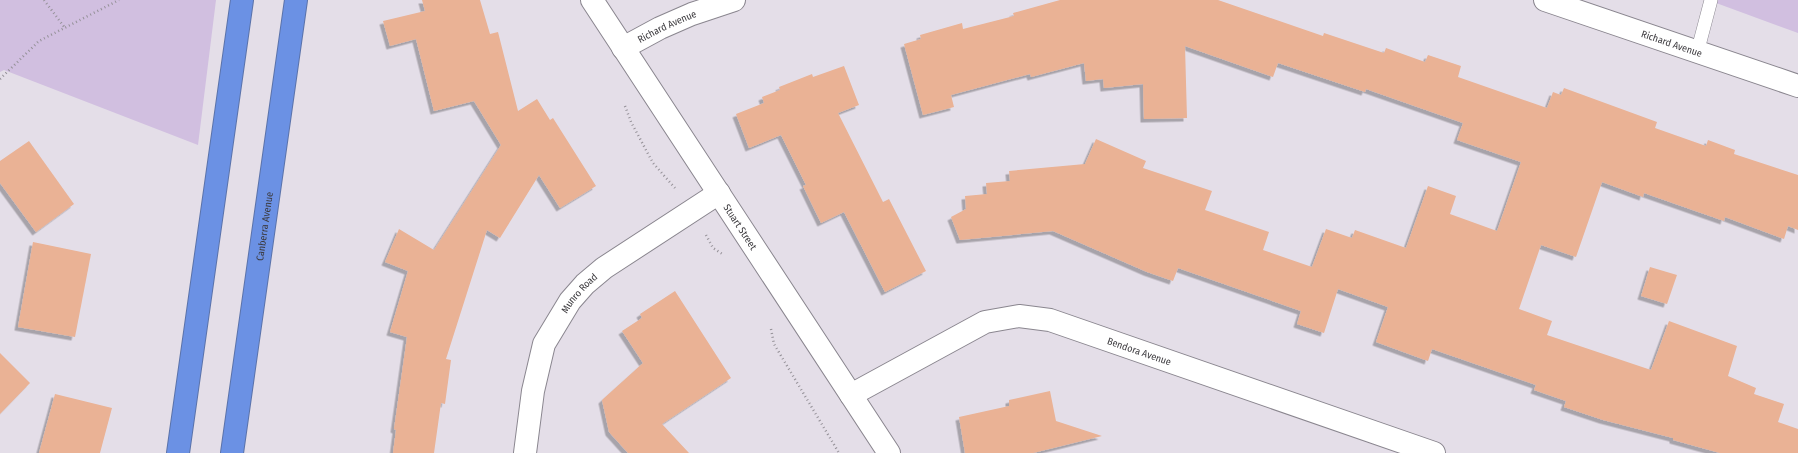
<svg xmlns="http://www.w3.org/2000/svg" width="1798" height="453" viewBox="0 0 1798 453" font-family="'Fira Sans Condensed',sans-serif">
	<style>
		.green { fill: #d1bfe0 }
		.building { fill: #eab295; filter: url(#shadow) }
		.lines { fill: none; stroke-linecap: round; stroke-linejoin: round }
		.lane-casing { stroke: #8a868f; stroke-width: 14 }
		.street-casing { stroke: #8a868f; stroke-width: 24 }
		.highway-casing { stroke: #5b73aa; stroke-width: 24 }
		.path { stroke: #959198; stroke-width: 2.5; stroke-dasharray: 1 3; stroke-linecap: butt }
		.lane { stroke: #fff; stroke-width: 13 }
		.street { stroke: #fff; stroke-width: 22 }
		.highway { stroke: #6b91e4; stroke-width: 22 }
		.labels { text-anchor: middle; stroke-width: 3; stroke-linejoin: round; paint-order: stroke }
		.street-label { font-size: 10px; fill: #3c3a3e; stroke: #fff }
	</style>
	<defs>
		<filter id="shadow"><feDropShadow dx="-3.5" dy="3.5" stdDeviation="0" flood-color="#0004"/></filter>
	</defs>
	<rect width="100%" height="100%" fill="#e4dee8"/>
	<g class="green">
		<polygon points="0,0 216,0 198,145 4,70 0,72"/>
		<polygon points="1708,0 1798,0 1798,33"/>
	</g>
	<g class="building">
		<polygon points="422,0 480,0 490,34 498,32 518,111 537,99 550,120 553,118 596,186 560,208 539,175 500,238 487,230 446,359 451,360 445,404 441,403 434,453 393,453 396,430 394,429 407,337 390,332 408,271 385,262 399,229 434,250 501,145 474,101 434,111 416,39 390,46 383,21 425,11"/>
		<polygon points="1060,0 1218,0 1323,36 1324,33 1384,53 1386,48 1425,62 1428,55 1461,66 1458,77 1547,108 1553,92 1561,95 1564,88 1657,122 1655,128 1706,146 1708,140 1735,150 1734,154 1798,175 1798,230 1788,226 1784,239 1725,217 1724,221 1644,193 1643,197 1602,182 1576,257 1541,245 1519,309 1552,321 1547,335 1651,370 1669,321 1737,346 1728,376 1756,388 1754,394 1784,404 1778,422 1798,429 1798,453 1720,453 1673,440 1673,438 1603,420 1564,407 1566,401 1534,390 1536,385 1432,349 1428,361 1376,342 1388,307 1338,289 1324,333 1297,324 1301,311 1178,268 1173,281 1147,272 1053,231 960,240 951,217 966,209 965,196 987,194 986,183 1010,181 1009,171 1085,164 1096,139 1146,161 1143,168 1212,191 1205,210 1269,232 1263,250 1312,267 1326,229 1352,238 1355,230 1406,248 1428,186 1456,196 1450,214 1497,231 1521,162 1457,140 1463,123 1366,89 1365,92 1278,63 1273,77 1185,46 1187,118 1144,119 1143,84 1104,88 1103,79 1086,81 1084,63 1031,77 1030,74 951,95 954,107 923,115 904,44 921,39 920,35 962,23 963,29 1014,16 1013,13"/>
		<polygon points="844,66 859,105 838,113 883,202 889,199 926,271 885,292 844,212 821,223 803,186 806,185 781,135 749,148 736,114 764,103 762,97 780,90 779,87 812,74 813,77"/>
		<polygon points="29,141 74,204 36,232 0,183 0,161"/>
		<polygon points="33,242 91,254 75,337 18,327"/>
		<polygon points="1650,267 1677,275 1667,304 1641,296"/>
		<polygon points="675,291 731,378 662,424 689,453 628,453 609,432 602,400 643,363 622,331 642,318 640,314"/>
		<polygon points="0,353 30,383 0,414"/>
		<polygon points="1050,391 1056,421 1102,436 1033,453 965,453 959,417 1009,406 1009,400"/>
		<polygon points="55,394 112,408 100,453 39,453"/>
	</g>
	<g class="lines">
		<defs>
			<polyline id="lane" points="1697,53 1711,0"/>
			<g id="street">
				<path id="s1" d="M592,0L889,453"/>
				<path id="s2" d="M1545,0L1798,86"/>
				<path id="s3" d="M623,48L660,28L692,14L734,0"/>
				<path id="s4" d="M851,395L985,322L1019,316L1050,320L1434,453"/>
				<path id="s5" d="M525,453L533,391L544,344L570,301L585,284L604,268L719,193"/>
			</g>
			<g id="highway">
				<polyline points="178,453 242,0"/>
				<path id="s6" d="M232,453L296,0"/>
			</g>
		</defs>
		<use href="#lane" class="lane-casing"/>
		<use href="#street" class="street-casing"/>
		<use href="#highway" class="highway-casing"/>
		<g class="path">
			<polyline points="44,0 65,28"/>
			<polyline points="0,79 39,41 119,0"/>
			<polyline points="625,106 631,122 653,163 675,188"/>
			<polyline points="706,235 713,248 724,255"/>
			<polyline points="771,329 774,344 839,453"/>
		</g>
		<use href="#lane" class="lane"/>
		<use href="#street" class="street"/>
		<use href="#highway" class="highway"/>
	</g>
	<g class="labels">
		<g class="street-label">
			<text dy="4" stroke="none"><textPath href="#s3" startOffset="49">Richard Avenue</textPath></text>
			<text dy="4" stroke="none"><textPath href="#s2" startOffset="134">Richard Avenue</textPath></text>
			<text dy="4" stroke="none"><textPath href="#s1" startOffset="271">Stuart Street</textPath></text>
			<text dy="4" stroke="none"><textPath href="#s6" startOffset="229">Canberra Avenue</textPath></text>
			<text dy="4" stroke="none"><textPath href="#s5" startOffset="173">Munro Road</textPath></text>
			<text dy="4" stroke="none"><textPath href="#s4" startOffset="313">Bendora Avenue</textPath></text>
		</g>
	</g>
</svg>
